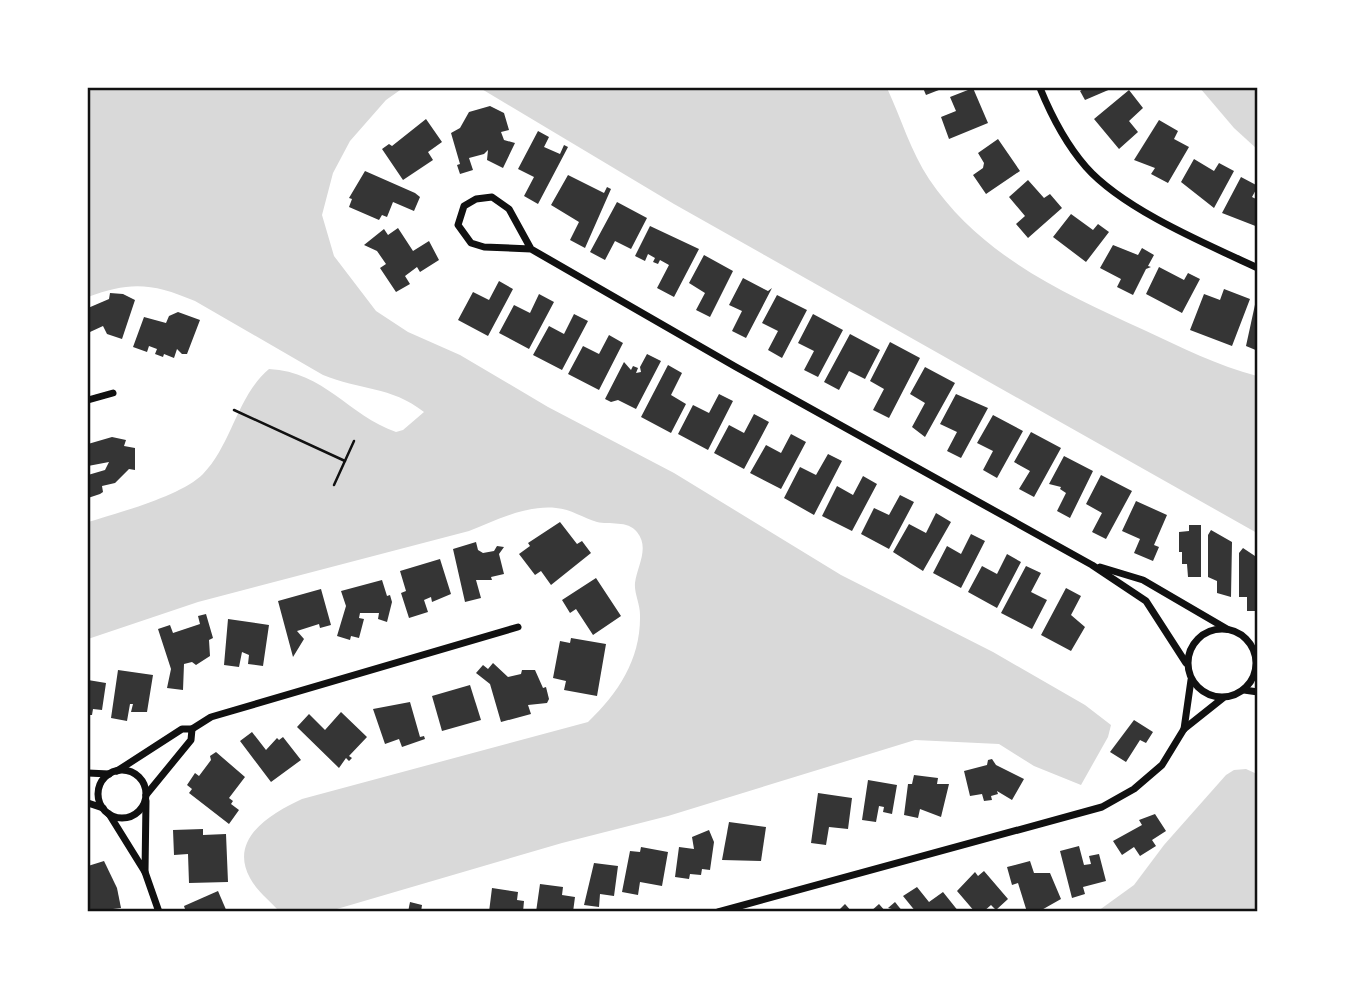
<svg xmlns="http://www.w3.org/2000/svg" width="1345" height="999" viewBox="0 0 1345 999" font-family="Karla,sans-serif">
	<style>
		.water { fill: #d9d9d9 }
		.building { fill: #353535 }
		.lines { fill: none; stroke-linecap: round; stroke-linejoin: round }
		.path { stroke: #111; stroke-width: 2.5 }
		.minor { stroke: #111; stroke-width: 7 }
		.neatline { fill: none; stroke: #111; stroke-width: 2.5 }
	</style>
	<rect width="100%" height="100%" fill="#fff"/>
	<g class="water">
		<path d="M88,88H403L386,100L350,141L333,173L322,215L334,256L376,311L408,332L460,355L548,407L674,473L841,575L993,652L1085,705L1111,725L1108,737L1081,785L1034,766L999,744L915,740L668,816L562,843L330,911H279C270,901 256,890 250,878C228,838 272,813 302,799L588,722C619,693 641,658 640,615C640,604 634,593 635,583C637,566 650,548 637,532C628,520 609,525 597,522C583,518 571,509 556,508C526,505 496,520 469,531L198,602L88,639V522C118,513 181,496 203,474C232,444 237,396 269,369C325,372 348,415 396,432L403,430L424,412C391,386 359,390 323,375L195,301C153,283 130,281 88,297Z"/>
		<path d="M480,88H887C901,118 911,152 929,179C981,256 1063,293 1144,330C1181,347 1218,366 1257,376V533L674,204Z"/>
		<polygon points="1200,88 1257,88 1257,149 1234,128"/>
		<polygon points="1246,769 1257,774 1257,911 1098,911 1134,885 1164,845 1226,775 1234,770"/>
	</g>
	<g class="building">
		<polygon points="923,88 944,88 926,95"/>
		<polygon points="973,88 988,123 949,139 941,117 956,111 950,97"/>
		<polygon points="1085,88 1113,88 1085,100 1080,91"/>
		<polygon points="1129,90 1143,108 1129,121 1138,132 1119,149 1094,119"/>
		<polygon points="490,106 504,113 509,130 501,132 504,140 515,143 503,168 487,160 488,150 484,154 469,158 473,170 460,174 457,165 460,164 451,133 460,128 469,112"/>
		<polygon points="426,119 442,142 428,152 433,160 403,180 382,149 389,144 392,146"/>
		<polygon points="1159,120 1178,131 1174,139 1189,147 1168,183 1151,174 1155,168 1134,160"/>
		<polygon points="538,131 549,137 544,147 560,154 564,145 568,147 538,204 524,196 534,177 518,169"/>
		<polygon points="998,139 1020,171 986,194 973,175 983,168 984,163 978,153"/>
		<polygon points="1194,159 1214,171 1219,163 1234,171 1214,208 1181,182"/>
		<polygon points="365,171 415,193 420,197 414,211 393,202 387,217 382,215 379,220 349,207 352,199 349,198"/>
		<polygon points="568,175 604,193 607,187 611,189 585,248 570,240 579,222 551,205"/>
		<polygon points="1241,177 1258,186 1252,197 1258,200 1258,227 1222,213"/>
		<polygon points="1028,180 1044,198 1050,194 1062,208 1028,238 1016,224 1025,216 1009,197"/>
		<polygon points="617,202 647,218 631,249 615,241 605,260 590,252"/>
		<polygon points="1071,214 1093,230 1098,224 1109,232 1086,262 1053,237"/>
		<polygon points="650,226 699,249 674,297 657,288 669,265 660,260 658,264 653,262 655,258 648,254 645,261 635,256"/>
		<polygon points="398,228 413,251 429,241 439,260 420,272 417,267 405,276 410,284 396,292 380,268 386,264 377,251 364,245 384,229 388,235"/>
		<polygon points="1113,245 1138,255 1142,248 1154,255 1148,266 1151,267 1146,269 1133,295 1117,287 1121,279 1100,268"/>
		<polygon points="704,255 733,271 710,317 696,310 705,293 689,283"/>
		<polygon points="1159,267 1184,280 1188,273 1200,279 1182,313 1146,294"/>
		<polygon points="743,278 768,291 772,288 746,338 732,331 742,311 729,305"/>
		<polygon points="499,281 513,289 488,336 458,320 473,292 489,300"/>
		<polygon points="1224,289 1250,299 1232,346 1190,330 1204,294 1220,300"/>
		<polygon points="110,293 123,294 135,300 122,339 107,334 103,326 90,332 88,327 88,308 109,299"/>
		<polygon points="539,294 554,302 529,349 499,333 514,305 530,313"/>
		<polygon points="777,295 807,310 782,358 768,350 778,331 762,323"/>
		<polygon points="1256,300 1258,300 1258,351 1246,346"/>
		<polygon points="178,312 200,320 187,354 182,354 177,349 174,358 164,354 163,357 155,354 157,349 149,346 147,352 133,347 144,317 166,323 169,316"/>
		<polygon points="574,314 588,321 562,370 533,355 549,326 564,334"/>
		<polygon points="813,314 843,330 818,377 804,370 814,351 798,343"/>
		<polygon points="850,334 880,350 865,379 849,371 839,390 824,382"/>
		<polygon points="609,335 623,343 599,390 568,374 583,346 599,354"/>
		<polygon points="890,342 920,358 889,418 873,410 884,389 870,381"/>
		<polygon points="647,354 661,361 636,409 618,400 611,402 605,399 624,362 631,370 633,366 638,368 636,373 641,372 640,367"/>
		<polygon points="668,365 682,373 671,395 686,404 671,433 641,417"/>
		<polygon points="925,367 955,383 925,437 912,427 925,403 910,394"/>
		<polygon points="719,394 733,401 708,450 678,434 693,405 709,413"/>
		<polygon points="956,394 988,408 961,458 947,451 957,432 940,424"/>
		<polygon points="754,414 769,422 744,469 714,453 729,425 744,433"/>
		<polygon points="993,415 1023,431 997,478 983,470 993,451 977,443"/>
		<polygon points="1031,432 1061,448 1034,497 1019,489 1030,471 1014,462"/>
		<polygon points="791,434 806,442 781,489 750,473 766,445 781,453"/>
		<polygon points="112,437 126,440 124,446 135,448 135,470 129,469 115,483 102,486 103,492 100,494 88,498 88,475 105,470 109,462 88,466 88,444"/>
		<polygon points="828,454 842,461 814,515 784,498 800,467 816,475"/>
		<polygon points="1064,456 1093,471 1070,518 1057,511 1066,493 1060,489 1061,487 1049,484"/>
		<polygon points="1101,475 1132,491 1106,539 1092,532 1102,513 1086,504"/>
		<polygon points="863,476 877,484 852,531 822,516 837,486 853,495"/>
		<polygon points="900,495 914,502 889,549 861,534 874,508 889,515"/>
		<polygon points="1136,501 1167,515 1154,545 1159,547 1153,561 1134,553 1140,539 1122,531"/>
		<polygon points="936,513 951,522 923,571 893,552 909,524 926,533"/>
		<polygon points="560,522 577,544 582,541 591,553 551,585 541,571 535,575 519,554 530,546 528,543"/>
		<polygon points="1189,525 1201,525 1201,577 1188,577 1187,564 1182,564 1182,552 1179,552 1179,532 1189,531"/>
		<polygon points="1211,530 1232,542 1231,597 1217,593 1217,581 1208,577 1208,535"/>
		<polygon points="971,534 985,541 961,588 933,573 947,546 961,554"/>
		<polygon points="476,542 478,550 483,553 494,551 497,546 504,547 499,554 504,574 491,577 492,580 476,580 481,598 465,602 453,549"/>
		<polygon points="1243,548 1258,558 1258,611 1247,611 1247,597 1239,597 1239,553"/>
		<polygon points="1007,554 1021,562 997,608 968,592 982,566 997,574"/>
		<polygon points="440,559 451,594 432,602 431,597 424,600 428,612 409,618 401,593 406,591 400,571"/>
		<polygon points="1026,566 1041,573 1031,592 1047,600 1032,629 1001,613"/>
		<polygon points="596,578 621,616 593,635 576,609 570,613 562,600"/>
		<polygon points="382,580 387,596 390,595 392,602 387,622 378,619 379,613 360,613 359,618 364,619 359,638 351,636 350,640 337,636 346,606 341,591"/>
		<polygon points="1066,588 1081,596 1071,615 1085,627 1071,651 1041,635"/>
		<polygon points="321,589 331,625 320,628 319,624 297,631 304,639 293,657 278,601"/>
		<polygon points="206,614 213,638 209,640 210,656 196,665 192,662 184,664 183,690 167,688 171,669 158,629 170,625 173,633 200,624 198,616"/>
		<polygon points="228,619 269,625 263,666 248,664 249,655 242,652 239,667 224,665"/>
		<polygon points="571,638 606,644 597,696 564,690 566,681 553,678 560,641 570,643"/>
		<polygon points="493,663 508,677 521,674 522,670 535,670 543,688 546,687 549,699 547,703 528,705 531,714 501,722 490,684 476,673 483,665 488,669"/>
		<polygon points="118,670 153,675 147,712 131,712 133,704 130,704 127,721 111,718"/>
		<polygon points="88,680 106,683 102,710 93,709 92,715 88,715"/>
		<polygon points="470,685 481,720 442,731 432,696"/>
		<polygon points="410,702 420,737 424,736 425,739 402,747 399,739 385,744 373,709"/>
		<polygon points="341,712 367,737 349,756 352,758 349,761 346,758 339,768 297,727 309,714 325,730"/>
		<polygon points="1134,720 1153,732 1146,743 1140,740 1126,762 1110,752"/>
		<polygon points="252,732 266,750 277,738 279,740 283,737 301,760 271,782 240,741"/>
		<polygon points="216,752 245,777 229,798 233,801 231,804 239,810 229,824 189,793 192,789 187,785 195,773 199,776 211,760 210,756"/>
		<polygon points="992,759 996,765 1024,779 1012,800 997,791 998,794 991,796 992,800 984,801 982,794 970,796 964,771 987,765 988,760"/>
		<polygon points="914,775 938,778 937,784 949,784 941,817 920,809 918,818 904,815 908,784 912,784"/>
		<polygon points="868,780 897,785 892,814 883,812 884,807 879,806 876,822 862,820"/>
		<polygon points="818,793 852,798 848,829 829,827 826,845 811,843"/>
		<polygon points="1155,814 1166,831 1152,840 1156,846 1140,856 1134,847 1122,855 1113,841 1142,825 1139,820"/>
		<polygon points="729,822 766,827 761,861 722,860"/>
		<polygon points="203,829 203,835 226,834 228,882 189,883 188,854 174,855 173,830"/>
		<polygon points="709,830 714,842 710,870 702,869 701,875 690,874 689,879 675,877 679,847 694,849 692,837"/>
		<polygon points="1079,846 1084,865 1091,864 1089,856 1099,854 1106,881 1083,887 1085,894 1072,898 1060,851"/>
		<polygon points="641,847 668,852 662,886 640,882 638,895 622,892 630,851 640,852"/>
		<polygon points="104,861 117,888 121,908 89,912 88,866"/>
		<polygon points="1030,861 1034,873 1050,873 1061,899 1038,912 1027,912 1018,883 1012,885 1007,867"/>
		<polygon points="594,863 618,866 614,896 600,894 599,907 584,905"/>
		<polygon points="984,871 1008,899 996,910 991,905 983,912 975,912 957,891 975,872 978,876"/>
		<polygon points="540,884 563,887 562,895 575,897 573,912 536,912"/>
		<polygon points="917,887 929,902 943,892 959,912 916,912 903,896"/>
		<polygon points="492,888 518,892 517,900 524,901 523,912 489,912"/>
		<polygon points="218,891 227,912 186,912 184,906"/>
		<polygon points="410,902 422,905 421,912 408,912"/>
		<polygon points="895,902 903,912 888,908"/>
		<polygon points="845,904 852,912 837,912"/>
		<polygon points="879,904 886,912 870,912"/>
	</g>
	<g class="lines">
		<g class="path">
			<polyline points="234,410 345,461"/>
			<polyline points="334,485 354,441"/>
		</g>
		<g class="minor">
			<path d="M1040,88C1051,115 1066,144 1086,167C1123,209 1206,244 1258,268"/>
			<polyline points="531,249 509,209 492,197 476,199 464,206 458,225 471,243 484,247 531,249 736,367 1092,565 1146,601 1186,663"/>
			<polyline points="88,400 113,393"/>
			<polyline points="1100,567 1143,580 1227,629"/>
			<circle cx="1222" cy="663" r="34"/>
			<polyline points="1244,690 1258,692"/>
			<polyline points="192,729 211,717 518,627"/>
			<polyline points="1184,729 1191,680"/>
			<circle cx="122" cy="794" r="24"/>
			<polyline points="117,771 182,729 192,729 191,740 146,795"/>
			<polyline points="88,773 109,774"/>
			<polyline points="88,803 103,808"/>
			<polyline points="109,814 145,872 146,801"/>
			<polyline points="145,872 159,912"/>
			<polyline points="718,912 1102,807 1134,789 1162,765 1184,729 1223,698"/>
		</g>
	</g>
	<rect width="1345" height="999" fill="none" stroke="#ffffff" stroke-width="178"/>
	<rect x="89" y="89" width="1167" height="821" class="neatline"/>
</svg>
